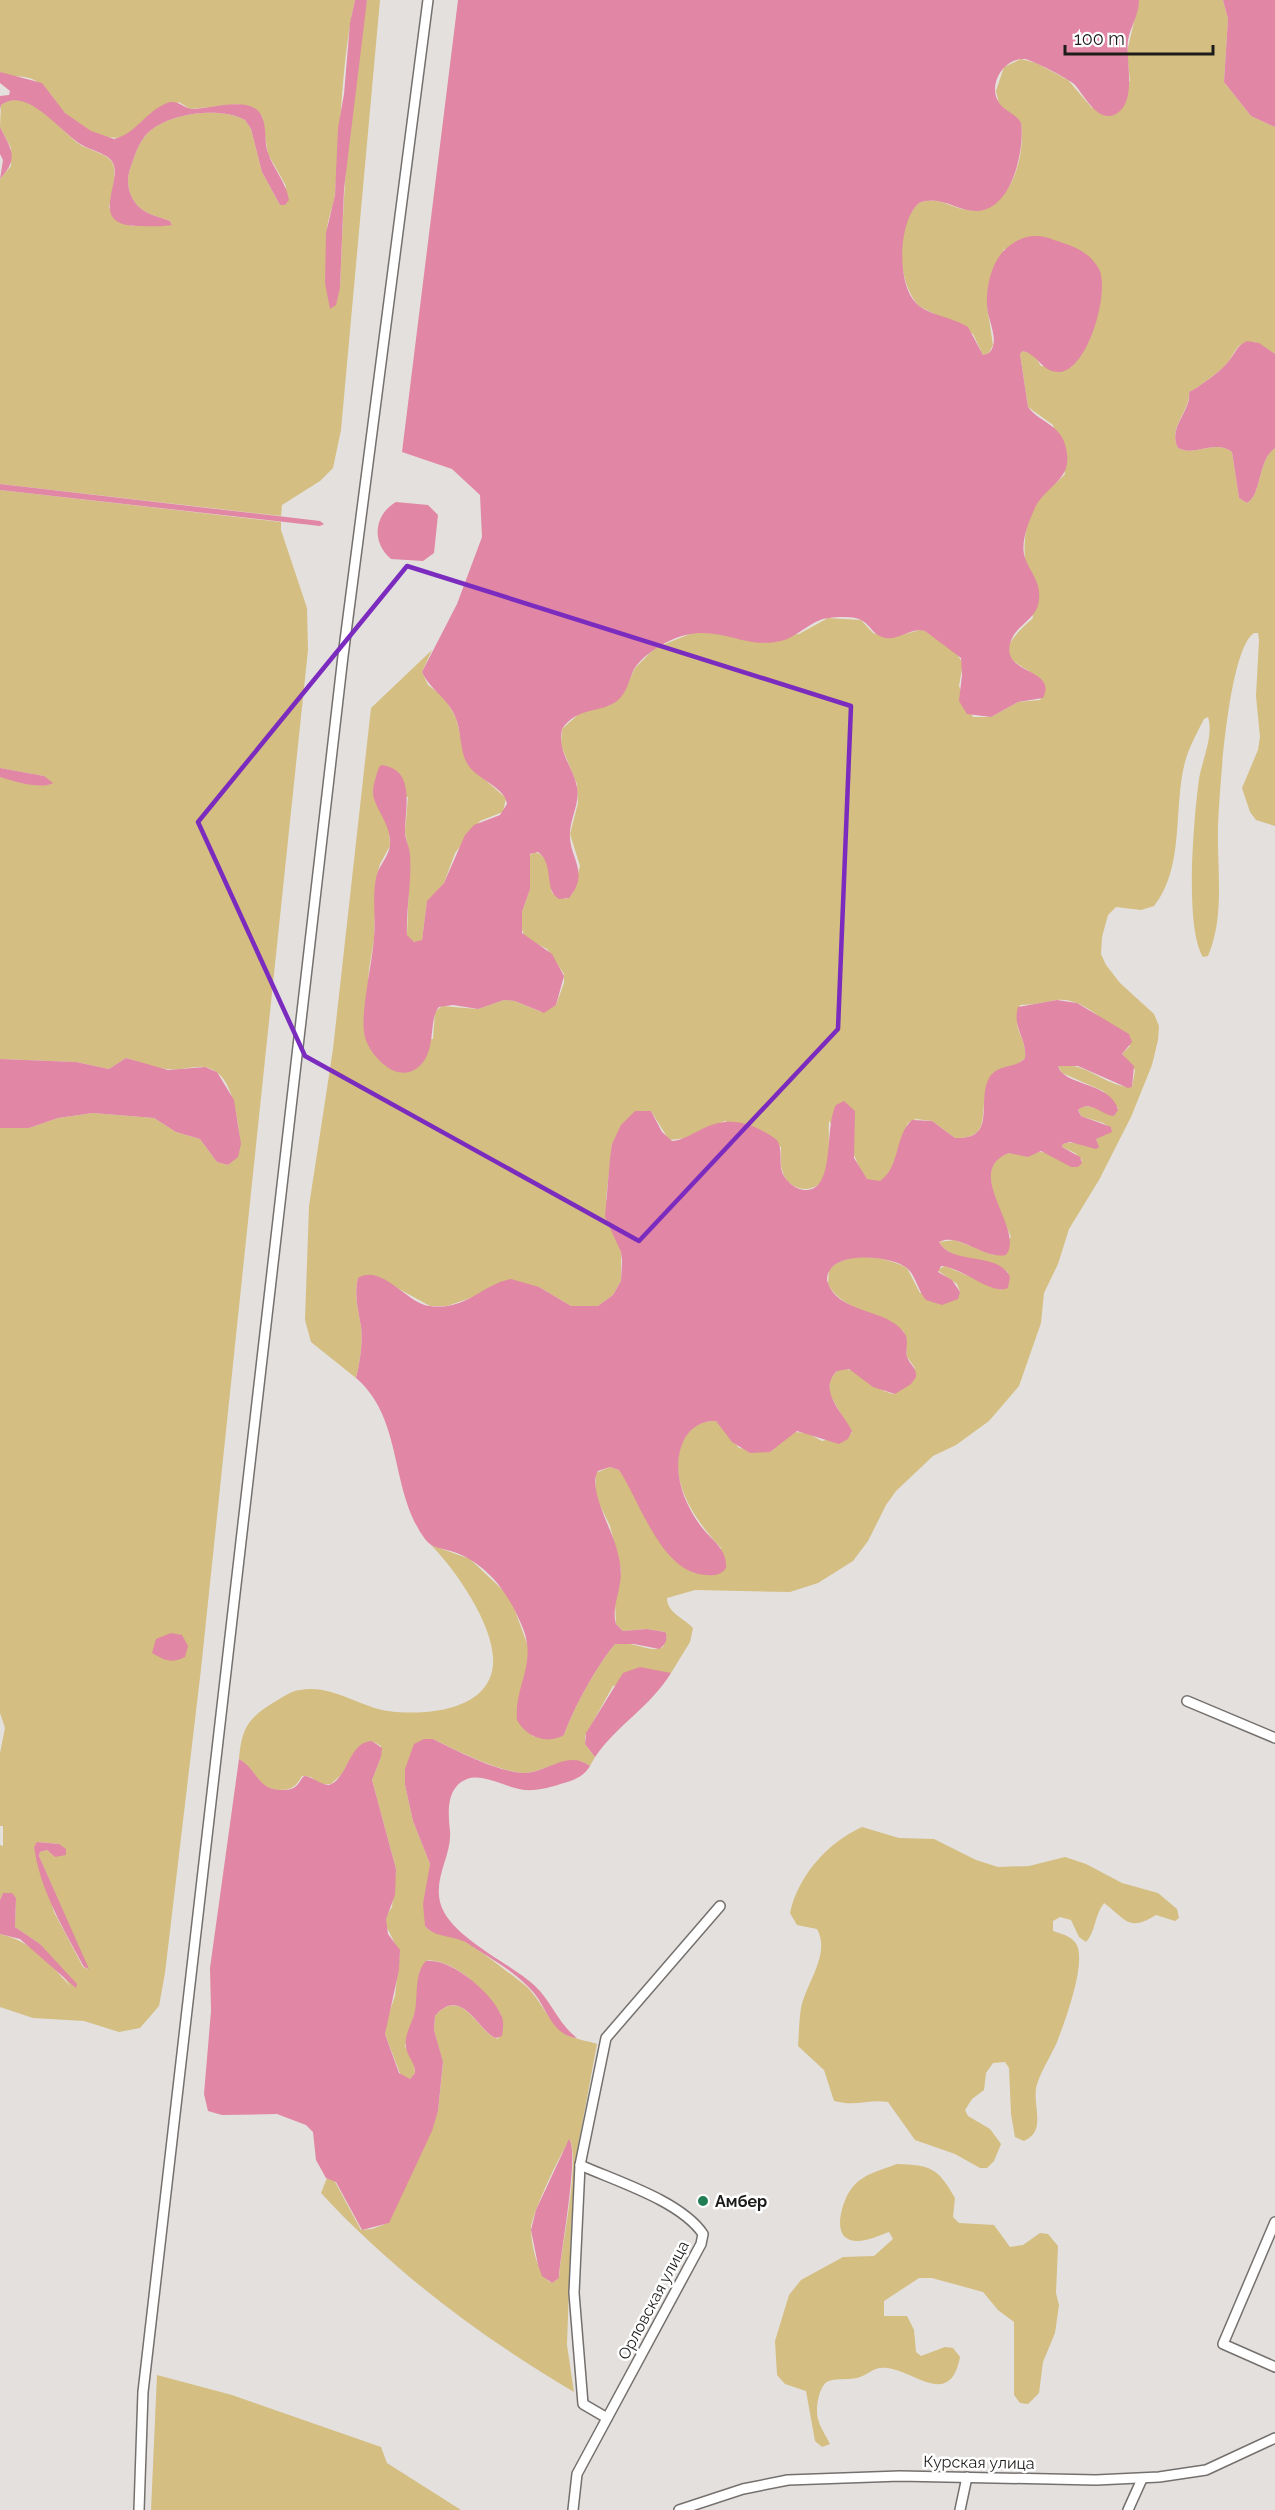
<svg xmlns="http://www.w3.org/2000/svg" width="1275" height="2510" viewBox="0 0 1275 2510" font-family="Raleway,sans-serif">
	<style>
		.green { fill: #d4be81; fill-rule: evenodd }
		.water { fill: #e186a4 }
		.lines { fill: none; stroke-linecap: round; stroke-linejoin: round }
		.minor-casing { stroke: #74706e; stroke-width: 12 }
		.minor { stroke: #fff; stroke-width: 9 }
		.marked { fill: none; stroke: #7b2cbf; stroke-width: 4.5; stroke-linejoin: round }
		.poi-dot { fill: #217e54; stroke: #fff; stroke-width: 2 }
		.labels { text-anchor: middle; stroke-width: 5; stroke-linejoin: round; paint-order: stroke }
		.poi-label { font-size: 16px; font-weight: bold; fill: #1d1c1b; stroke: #fff; text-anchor: start }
		.street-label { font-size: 16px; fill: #1d1c1b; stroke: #fff }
	</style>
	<rect width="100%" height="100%" fill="#e4e0de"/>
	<g class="green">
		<path d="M0,0H355C341,61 341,131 335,193C334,206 326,221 327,234C328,252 336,271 340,288C344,192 348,94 367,0H380L341,430L333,468L320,481L282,505L281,516L0,484V179L11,166V148L0,127L1,105C27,85 60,130 79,144C88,150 106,153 112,162C118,172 111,196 109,208L131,226L172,225L170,221C159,217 145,214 137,205C127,193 126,179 131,166C135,155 138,145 145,136C164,113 220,106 245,120L251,129L262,172L280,205L286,186L268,154L262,116L239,104L190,109L179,102L123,137C103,141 78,127 64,112C53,100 49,87 32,79C22,75 10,78 0,72Z"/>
		<path d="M1139,0H1223L1228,19L1224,82L1251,116L1275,127V354L1255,342L1240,345C1234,350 1233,356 1228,362C1222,370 1198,388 1189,392C1191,411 1167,427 1178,448C1196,457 1214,439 1232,452L1239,498L1247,503C1262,495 1257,461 1275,448V826L1256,820L1250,812L1242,788L1258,750L1260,737L1256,696L1259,640L1258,633H1254C1228,650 1219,795 1218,829C1217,871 1225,916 1208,956L1203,957C1184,926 1194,817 1199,779C1202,761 1214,735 1208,717L1204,719C1197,733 1189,747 1185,762C1173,807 1185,867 1154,906L1141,910L1116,907L1108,915L1102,937L1101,954L1106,965L1120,983L1154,1014L1159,1026L1158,1040L1152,1065L1131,1117L1099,1180L1069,1229L1058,1264L1044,1293L1041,1323L1019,1386L989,1421L956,1445L933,1456L896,1491L886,1505L868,1541L853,1561L818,1583L790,1592L695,1590L667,1598C667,1613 684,1618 693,1628L690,1642L671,1673L613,1686L585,1736V1744L595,1757L590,1766C570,1751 544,1773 524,1773C500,1772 455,1750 433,1739L405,1785L413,1821L430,1864L425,1926C433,1936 444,1933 455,1937C471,1942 510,1974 526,1986C542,2001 549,2025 570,2036C578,2040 589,2041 597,2044L575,2162L571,2230L567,2345L574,2392C481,2337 394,2272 321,2193L327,2178L334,2180L361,2230L372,2229L388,2223L414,2165L422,2152L438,2111L443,2063L434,2030L435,2016C463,1984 479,2035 498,2039L501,2014C484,1990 459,1962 428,1960L420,1970L417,2005L405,2046L414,2063L415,2073L410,2079L401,2076L385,2034L387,2019L395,1996L400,1953L386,1926V1916L392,1907L396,1869L372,1780L381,1757V1746L372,1741L353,1754L342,1774L331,1784H319L311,1777L302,1776C296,1787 291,1790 279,1790C257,1789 255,1768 239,1759C242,1727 248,1718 276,1701C283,1697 291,1691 300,1690C332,1684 359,1707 388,1711C425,1716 490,1711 493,1664C496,1628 456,1570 431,1545L470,1559L510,1597L529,1649L525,1677L532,1736L546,1739L564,1735C574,1707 596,1667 615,1644C631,1639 649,1654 663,1647L667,1637L665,1632L647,1629L623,1631L616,1624L615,1601L621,1570L610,1526L595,1495L596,1473L610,1467L619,1470L692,1572L712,1575L721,1548C694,1519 664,1476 685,1437C691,1426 704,1420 716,1421L739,1448L770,1452L794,1432L807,1433L822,1441L852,1433L829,1393L830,1379L839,1369C860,1366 873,1392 895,1394L915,1368L907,1357L904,1332C883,1312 842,1312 828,1284L829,1270C846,1250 886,1256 907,1268L920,1293L960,1292L957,1284L937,1270L945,1266L1001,1290L1008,1272C989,1258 951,1263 939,1242L955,1240L993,1255L1011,1237C1004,1219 974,1167 1004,1155C1013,1151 1019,1153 1027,1157C1045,1143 1060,1163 1078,1167L1082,1160L1075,1153L1062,1147L1063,1144C1075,1140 1085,1148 1098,1146L1096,1139L1112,1129L1103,1123L1081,1116L1078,1109C1089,1102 1103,1111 1114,1116L1118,1108L1103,1091L1062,1073L1058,1066C1085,1060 1105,1087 1132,1087L1135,1070L1122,1054L1130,1046C1112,1028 1085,997 1057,1000C1044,1002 1033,1005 1020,1005C1011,1036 1027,1033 1025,1058L1018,1064L993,1073C990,1080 986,1088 985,1096C981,1119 988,1139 955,1138L932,1121L916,1119C914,1120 910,1122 908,1123C902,1131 890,1201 867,1179C859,1171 857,1160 852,1151C846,1140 837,1131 829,1121C828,1135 831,1167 824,1178C814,1196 787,1191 782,1170C780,1163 781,1154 781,1147L725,1121L686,1138L669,1140L651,1111L612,1144L606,1199L621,1252V1281L613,1295L598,1306H571L539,1287L479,1295L447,1306H430L377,1277L358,1278C354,1295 358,1309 361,1326C363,1342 360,1362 356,1378L311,1342L305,1320L309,1206L333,1049L371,708L432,650L422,672L428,685L444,697L456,718L468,765L506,798L503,812L480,821L455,853L444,883L427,902L422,940L418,943L409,940L407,935L410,857L405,832L408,797L374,798L389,828L390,846L380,864L376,879L374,940L369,969L364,1034L433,1039L435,1012L442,1006L478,1009L504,1000L515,1001L541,1012L556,1005L564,983V974L547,949L525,938L521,926L522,912L530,889V855L535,852C552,857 550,879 552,893L566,899L573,893L580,866L570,834L578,803L577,784L561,745L562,729L581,712L610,705L623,694L635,668L655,648L695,632H714L744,640L799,634L828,618L861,620L873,633L890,638L920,630L925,631L956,653L963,663L959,686L973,717H991L1018,702L1040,700L1045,692C1038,657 973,670 1033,618C1028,580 1014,533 1039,500C1046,490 1057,483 1065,474L1053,425L1028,407L1020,354L1023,351L1034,355L1041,366L1070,368C1092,348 1099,314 1102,285L1004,249L989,282L987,306L993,345L989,353L983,355L973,334L919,306C897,283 894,225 919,203C938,195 950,208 968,210C1011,214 1026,155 1021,123L999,104L996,91L1004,67L1021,59L1036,63L1068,80L1092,108L1130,81L1127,52ZM570,2140C580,2165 561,2247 559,2278L552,2283C538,2278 531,2243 531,2229C531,2216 561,2151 570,2140Z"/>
		<path d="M0,490L281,522V530L307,608L308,650L201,1669L165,1973L159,2006L140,2028L119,2032L84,2021L33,2018L0,2007V1934C33,1942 49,1963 71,1987L40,1944L15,1927L16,1898L3,1893L0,1900V1845L3,1846V1826H0V1753L5,1728L0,1713V1128H29L58,1118L93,1113L154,1118L176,1132L200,1139L217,1162L228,1165C243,1153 240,1141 238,1123C234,1103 229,1070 204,1067C192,1066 179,1071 167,1069C154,1068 140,1062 126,1058L109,1069L76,1062L0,1059V777L50,785L44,776L0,768ZM38,1842L59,1844L55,1857L47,1850L40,1852L39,1856L88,1969L83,1967L54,1912L34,1847Z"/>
		<path d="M862,1827L899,1838L934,1839L976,1860L998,1867L1029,1866L1065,1857L1086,1864L1122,1883L1158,1893L1177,1909L1179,1918L1175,1921L1156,1915C1128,1932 1127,1920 1104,1903C1094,1916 1096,1931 1086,1942L1079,1937L1071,1920L1060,1917L1053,1921V1931C1062,1934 1075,1937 1078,1948C1084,1970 1065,2021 1057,2042C1051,2056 1042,2069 1037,2084C1031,2105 1048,2130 1024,2141L1015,2137L1011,2114L1009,2068L1005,2062L993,2063L986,2073L984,2090L972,2099L965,2110L968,2116L990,2129L1001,2144L994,2161L987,2168H980L955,2154L915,2140L888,2102C867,2099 857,2107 834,2101L824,2070L798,2046C799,2033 799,2021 801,2008C806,1983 831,1954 817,1929L797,1925L790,1913C798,1876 827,1843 862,1827Z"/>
		<path d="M897,2164C931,2165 938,2168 955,2198L953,2217L959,2223L994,2225L1010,2247L1023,2245L1040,2233L1048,2234L1058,2246L1056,2293L1059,2305L1055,2333L1043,2362L1039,2393L1028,2404L1020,2403L1014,2395V2322L998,2310L983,2292L932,2278H919L884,2301V2316H907L914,2330L916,2352L921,2356L945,2347L953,2348L960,2357C950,2409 915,2371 887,2368C873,2366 869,2375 857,2378C848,2380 838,2378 829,2381C819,2384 815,2409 818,2419C820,2427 826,2436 830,2444L822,2447L815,2441L806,2391L785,2384L777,2375L775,2341L789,2295L801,2280L843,2257L874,2256L893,2239L889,2232C877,2236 860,2245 848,2239C832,2232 844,2197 852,2188C862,2174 882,2170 897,2164Z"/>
		<polygon points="157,2375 232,2395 381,2447 387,2463 461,2510 151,2510"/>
	</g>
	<g class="water">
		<polygon points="355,0 367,0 344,189 340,288 336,305 330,309 325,283 326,233 335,195 338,128 344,94 350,23"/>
		<path d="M458,0H1139C1139,15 1131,25 1128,40C1125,58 1138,102 1116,114C1097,124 1084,94 1074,84C1067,78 1034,61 1025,59C1005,57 988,83 998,101C1003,111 1016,113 1021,123C1025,149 1012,209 978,211C957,212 941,194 919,203C898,221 896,285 917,304C930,316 953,317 968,327L983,355L989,353C1001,341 987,320 987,305C986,286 992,259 1008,247C1022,235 1038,233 1054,240C1073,246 1089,251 1099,269C1110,290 1089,369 1060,372C1042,373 1039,355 1023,351L1020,354L1028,407C1042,425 1064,424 1067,454C1071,481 1043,488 1034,510C1028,524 1020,543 1025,558C1031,574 1041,582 1039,600C1037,621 1014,625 1010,644C1002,675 1058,668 1043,698L1018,702L991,717L967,714L959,701L962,675L961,658L925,631C912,627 899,640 886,638C873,636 871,625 861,620C853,616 838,617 829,618C812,619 798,637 781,641C739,651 714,617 665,643C654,649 641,658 634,669C629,680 627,693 617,701C599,714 578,706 562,729C557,752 573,766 577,787C580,803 571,816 570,832C568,858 591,871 569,898L559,899C543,890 555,864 538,852L530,854V889L522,912V933L552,954L564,976L556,1005L544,1013L515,1001L504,1000L478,1009L453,1005L439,1007C427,1020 439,1059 412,1071C392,1080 369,1053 365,1037C359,1018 373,960 374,937C376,918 372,898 376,878C378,866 389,857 390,845C391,826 380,816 374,799C371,789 376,777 379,767L382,765C416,770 405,808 405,832C405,840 410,847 410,855C412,881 406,908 407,935L414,942L422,940L427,901L444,883L465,835L474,825L500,815L507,804C505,787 478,780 468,765C459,751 462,731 455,716C447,697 430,690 422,672L457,604L482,537L480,495L452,469L402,452Z"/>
		<polygon points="1223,0 1275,0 1275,127 1251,116 1224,82 1228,19"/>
		<path d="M0,72L42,83L65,113L91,131L114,139C136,134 146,111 167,103C178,99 183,108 192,109C210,109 253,94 262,117C267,128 264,142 268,153C274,170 286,182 289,200L285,205H280L262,172L251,129L245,120C220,106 164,113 145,136C138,145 135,155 131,166C126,179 127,193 137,205C145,214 159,217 170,221L172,225C161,227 150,226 140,226C83,227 127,178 111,160C105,153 90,150 82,145C61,133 27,85 1,105L0,110V96L9,95L10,91L0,83Z"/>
		<path d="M0,127C12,151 19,158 0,179L3,160L0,154Z"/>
		<path d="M1247,341L1259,343L1275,354V448C1257,461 1262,495 1247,503L1239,498L1232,452C1214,439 1196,457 1178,448C1167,427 1192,411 1189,392C1198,388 1221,371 1228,362C1235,354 1236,346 1247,341Z"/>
		<polygon points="0,484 320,521 324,524 320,526 0,490"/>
		<path d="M396,502L428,505L438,515L434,553L423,561L391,559C371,542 374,515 396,502Z"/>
		<path d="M0,768L44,776L53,783C42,790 13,781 0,777Z"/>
		<path d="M1057,1000L1077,1003L1129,1034L1132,1042L1122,1054L1134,1066L1132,1087L1128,1088L1078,1066H1058C1063,1086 1112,1082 1118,1110L1114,1116C1102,1115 1090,1099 1078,1110L1081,1116L1111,1127L1112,1132L1096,1139L1099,1147L1096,1149L1070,1142L1063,1144L1062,1147L1080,1157L1082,1163L1078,1167H1071L1041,1151L1028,1157L1009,1153C961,1171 1026,1230 1006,1255C983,1260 960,1232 939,1242C952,1266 999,1251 1010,1277L1008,1288C992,1296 962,1267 941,1266L938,1272L952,1280L960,1292L958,1299L942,1305L926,1300C918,1291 916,1276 907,1268C891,1255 827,1249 827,1280C836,1315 888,1307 905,1334C909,1341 905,1349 907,1357C910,1365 917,1368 916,1377L911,1384L895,1394L873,1387L849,1369L837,1371C817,1390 843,1413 852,1431L848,1439L839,1444L797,1431L770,1452L750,1453L732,1442L716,1421C703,1420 691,1427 685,1438C670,1466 682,1500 700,1525C710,1539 728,1549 726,1568C721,1575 714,1576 706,1575C661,1573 640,1501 619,1470L610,1467L598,1471C587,1488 612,1529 617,1550C620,1561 622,1572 620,1583C618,1597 612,1610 616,1624L623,1631L647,1629L665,1632C669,1638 665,1646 659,1649L634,1644H615C596,1667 574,1707 564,1735C547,1745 526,1737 517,1720C514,1687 536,1666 524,1631C511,1597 490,1565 454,1552C443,1548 432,1549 425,1539C389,1490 404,1419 356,1378C360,1362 363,1342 361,1326C358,1309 354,1295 358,1278C381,1263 407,1303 429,1306C467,1311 482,1284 511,1279L539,1287L571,1306H598L613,1295L621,1281L622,1261L621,1252L605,1217L610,1158L612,1144L621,1125L635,1111H651L662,1132L672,1141C683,1140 692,1134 702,1129C730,1115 753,1123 777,1140C784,1151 777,1165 784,1176C789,1184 797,1190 806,1190C836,1190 824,1126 836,1105L844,1101L855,1111L854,1158L867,1179L880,1181C901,1166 894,1136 912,1120L932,1121L955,1138C1001,1140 973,1096 992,1074C1001,1064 1017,1068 1025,1058C1027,1037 1012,1029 1018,1007Z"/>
		<polygon points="126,1058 168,1070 205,1067 217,1072 234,1100 241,1144 238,1157 228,1165 217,1162 200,1139 176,1132 154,1118 93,1113 58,1118 29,1128 0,1128 0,1059 76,1062 109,1069"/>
		<path d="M171,1633L182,1635L188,1646L185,1657C171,1664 164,1660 152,1653L156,1639Z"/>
		<path d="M640,1667L671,1673C651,1706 617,1725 595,1757L585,1744L586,1733L623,1673Z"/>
		<path d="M424,1739H433C454,1750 501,1773 524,1773C546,1773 568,1749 590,1766C584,1776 575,1780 564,1783C551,1787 539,1791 524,1790C507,1788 484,1773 467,1779C446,1787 448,1813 450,1831C452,1855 434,1876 440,1902C448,1936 510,1963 534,1985C551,2000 558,2024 577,2038C552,2035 548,2010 534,1993C518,1973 488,1957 467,1943C454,1935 434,1938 425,1926L423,1904L430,1864L413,1821L405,1785V1769L414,1744Z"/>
		<path d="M372,1741L382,1748L381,1757L372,1780L396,1869L395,1895L386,1919L388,1934L400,1950L399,1970L385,2034L399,2073L410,2079L415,2073C416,2063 407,2057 406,2047C404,2036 411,2025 414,2015C419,1999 413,1974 426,1961C452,1958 493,1994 502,2017C504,2023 503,2030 502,2036L496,2038C480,2034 462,1984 435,2016L434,2030L443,2062L438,2111L432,2131L389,2223L362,2230L336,2182L326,2178L316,2160L313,2132L306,2125L277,2114L222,2115L208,2111L204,2094L211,2011L210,1968L239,1759C257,1769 257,1789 280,1790C285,1790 291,1790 295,1787C299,1784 301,1779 304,1776C314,1777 318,1784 329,1785C349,1778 348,1742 372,1741Z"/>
		<path d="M37,1842L59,1844L66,1849V1855L55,1857L47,1850L40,1852L39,1856L89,1969L84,1967C64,1930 40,1890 34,1847Z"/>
		<polygon points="3,1893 12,1893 16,1898 15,1927 40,1944 77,1984 76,1988 20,1939 0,1934 0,1900"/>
		<path d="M569,2139C580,2152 560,2255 559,2278L552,2283L542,2276L538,2265L531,2230L536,2210Z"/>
	</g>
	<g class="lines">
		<defs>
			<g id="minor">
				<polyline points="1187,1701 1275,1738"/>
				<polyline points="1275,2222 1223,2344 1275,2367"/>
				<polyline points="607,2418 583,2404 574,2293 580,2165 606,2038 720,1906"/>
				<polyline points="139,2510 143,2392 343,656 428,0"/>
				<path d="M573,2510L577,2474L701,2244L703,2234C681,2201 616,2181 580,2165"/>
				<polyline points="679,2510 743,2489 788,2480 900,2476 1096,2480 1159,2477 1206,2470 1275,2438"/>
				<polyline points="960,2510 967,2477"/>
				<polyline points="1128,2510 1142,2479"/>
			</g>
		</defs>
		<use href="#minor" class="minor-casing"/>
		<use href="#minor" class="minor"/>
	</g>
	<path class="marked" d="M407,566L851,706L838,1029L639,1241L305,1056L198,822Z"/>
	<circle class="poi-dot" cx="703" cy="2201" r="6"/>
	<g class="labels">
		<g class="poi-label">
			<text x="715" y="2207">Амбер</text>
		</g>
		<g class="street-label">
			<text transform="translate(653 2300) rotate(-62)" y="6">Орловская улица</text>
			<text transform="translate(979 2462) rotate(1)" y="6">Курская улица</text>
		</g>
	</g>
	<path d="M1065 45v9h148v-9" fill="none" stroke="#1d1c1b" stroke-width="3"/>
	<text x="1074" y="45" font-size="18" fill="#1d1c1b" stroke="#ffffff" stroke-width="4.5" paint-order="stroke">100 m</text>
</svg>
